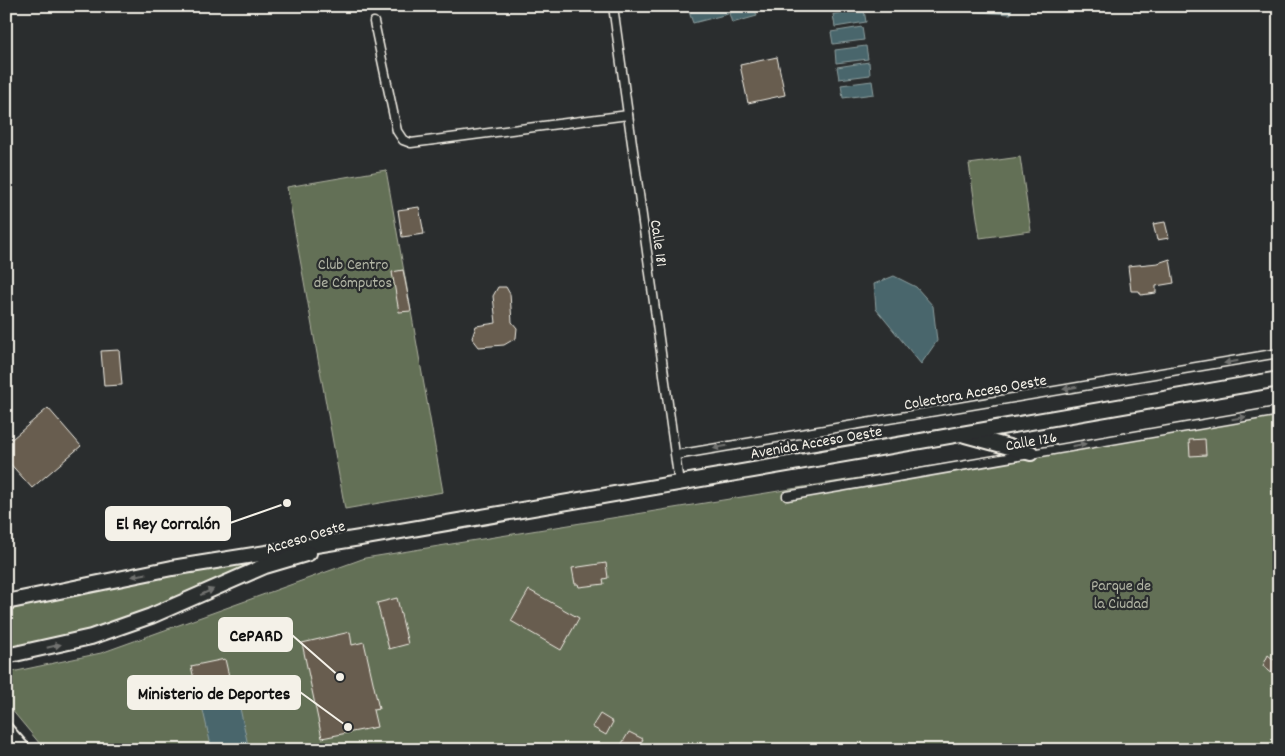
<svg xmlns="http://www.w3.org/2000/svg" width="1285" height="756" viewBox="0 0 1285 756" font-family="Dekko,sans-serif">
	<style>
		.green { fill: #646f56; stroke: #acb09f }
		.water { fill: #48666c; stroke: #8d9e9e }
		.building { fill: #685d4f; stroke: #f4f1e8 }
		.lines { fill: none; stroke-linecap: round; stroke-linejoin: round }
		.pedestrian-casing { stroke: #f4f1e8; stroke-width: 10 }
		.minor-casing { stroke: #f4f1e8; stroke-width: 11 }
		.tertiary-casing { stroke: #f4f1e8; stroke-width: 14 }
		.trunk-casing { stroke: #f4f1e8; stroke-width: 18 }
		.pedestrian { stroke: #2a2d2e; stroke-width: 6 }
		.minor { stroke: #2a2d2e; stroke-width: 8 }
		.tertiary { stroke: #2a2d2e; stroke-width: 10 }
		.trunk { stroke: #2a2d2e; stroke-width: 14 }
		.oneway { fill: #71726f }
		.labels { text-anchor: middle; stroke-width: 4.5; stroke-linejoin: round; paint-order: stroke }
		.street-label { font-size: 16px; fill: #f4f1e8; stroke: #2a2d2e }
		.park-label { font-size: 16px; fill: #b3b6a6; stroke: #2a2d2e }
		.leader { fill: none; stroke: #f4f1e8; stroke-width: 2 }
		.callout-dot { fill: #f4f1e8; stroke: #2a2d2e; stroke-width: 2 }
		.callout { fill: #f4f1e8; stroke: #f4f1e8; stroke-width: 2 }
		.callout-label { font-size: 18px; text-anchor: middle; font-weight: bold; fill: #111 }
	</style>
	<rect width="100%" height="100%" fill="#2a2d2e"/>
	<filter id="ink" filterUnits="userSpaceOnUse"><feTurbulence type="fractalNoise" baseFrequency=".02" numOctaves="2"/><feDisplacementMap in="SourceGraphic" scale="10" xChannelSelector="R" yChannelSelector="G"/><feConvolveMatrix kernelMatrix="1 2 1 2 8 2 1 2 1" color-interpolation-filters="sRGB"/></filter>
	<g filter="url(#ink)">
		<g class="green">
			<polygon points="1020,157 1031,231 980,238 969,164"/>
			<polygon points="386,170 443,492 345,509 287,187"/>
			<polygon points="1279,410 1279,750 45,750 6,703 6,681 12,672 101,653 365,558"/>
			<polygon points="268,557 90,633 6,650 9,639 10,629 6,620 6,608"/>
		</g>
		<g class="water">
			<polygon points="710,6 725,6 728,14 693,23 689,12"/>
			<polygon points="754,6 757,16 732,23 729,13"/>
			<polygon points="945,6 1012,6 1011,14 962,11"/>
			<polygon points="864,10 866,22 835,27 833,14"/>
			<polygon points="862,27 864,40 833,44 831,32"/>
			<polygon points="866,46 868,59 836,63 835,50"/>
			<polygon points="869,62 870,75 839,79 837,67"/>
			<polygon points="872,81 874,94 843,98 841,85"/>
			<polygon points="894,276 916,287 933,306 937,341 921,364 876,309 874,284"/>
			<polygon points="235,685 249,750 212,750 199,693"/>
		</g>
		<g class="building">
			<polygon points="777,57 785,95 748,103 740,65"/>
			<polygon points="419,207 424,234 402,237 398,210"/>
			<polygon points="1165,222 1169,238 1157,240 1153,224"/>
			<polygon points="1170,259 1174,283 1156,286 1156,293 1141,295 1139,291 1131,291 1128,266 1158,263"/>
			<polygon points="403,270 411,311 399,312 392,272"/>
			<polygon points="498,287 506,287 510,294 512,322 517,328 516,338 504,345 479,347 472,338 476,326 496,323 493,296"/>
			<polygon points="119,350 122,385 104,386 101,351"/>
			<polygon points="48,408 81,446 32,488 6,459 6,444"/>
			<polygon points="1205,439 1206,455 1190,456 1189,440"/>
			<polygon points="606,563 608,578 603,579 604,584 579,587 578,584 575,584 572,568"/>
			<polygon points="529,590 579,618 561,650 511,621"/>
			<polygon points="397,598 408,644 389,649 377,603"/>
			<polygon points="350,632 352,645 364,642 379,709 373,710 377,727 322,738 302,643"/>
			<polygon points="1279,654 1279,679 1263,666 1268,655 1274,660"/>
			<polygon points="225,659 230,681 196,688 191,666"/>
			<polygon points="600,714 613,722 606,735 592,727"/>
			<polygon points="629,732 643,739 637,750 630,750 621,745"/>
		</g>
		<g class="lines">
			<defs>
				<polyline id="pedestrian" points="333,747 334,750"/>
				<g id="minor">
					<polyline points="613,6 679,483"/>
					<polyline points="374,22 397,131 403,140 411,143 628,115"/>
					<polyline points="676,455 1279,353"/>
					<polyline points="787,496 1279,411"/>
				</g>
				<polyline id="tertiary" points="6,727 26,750"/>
				<g id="trunk">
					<polyline points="965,435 1031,453"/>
					<polyline points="6,602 172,568 360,538 1279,379"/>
					<polyline points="6,656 91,637 151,616 265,566 309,553"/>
				</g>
			</defs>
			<use href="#pedestrian" class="pedestrian-casing"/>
			<use href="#minor" class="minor-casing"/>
			<use href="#tertiary" class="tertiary-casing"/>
			<use href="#trunk" class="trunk-casing"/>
			<use href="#pedestrian" class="pedestrian"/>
			<use href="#minor" class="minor"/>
			<use href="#tertiary" class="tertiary"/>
			<use href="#trunk" class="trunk"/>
		</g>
		<defs><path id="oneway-solid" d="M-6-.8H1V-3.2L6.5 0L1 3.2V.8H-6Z" transform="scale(1.25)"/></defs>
		<g class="oneway">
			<use href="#oneway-solid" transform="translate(1231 362) rotate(170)"/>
			<use href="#oneway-solid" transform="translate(1070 388) rotate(170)"/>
			<use href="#oneway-solid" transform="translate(1239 418) rotate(-10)"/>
			<use href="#oneway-solid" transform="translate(1079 445) rotate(-10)"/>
			<use href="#oneway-solid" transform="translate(720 447) rotate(170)"/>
			<use href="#oneway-solid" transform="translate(139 575) rotate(168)"/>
			<use href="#oneway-solid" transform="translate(207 592) rotate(-24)"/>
			<use href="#oneway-solid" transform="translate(54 646) rotate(-13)"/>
		</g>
	</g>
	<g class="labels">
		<g class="street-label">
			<text transform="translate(660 243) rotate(82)" y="6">Calle 181</text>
			<text transform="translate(975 391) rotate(-10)" y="6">Colectora Acceso Oeste</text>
			<text transform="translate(1031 440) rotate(-10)" y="6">Calle 126</text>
			<text transform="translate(816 441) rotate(-10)" y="6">Avenida Acceso Oeste</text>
			<text transform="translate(305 536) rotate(-17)" y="6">Acceso Oeste</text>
		</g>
		<g class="park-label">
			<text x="353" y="269">Club Centro<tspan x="353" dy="18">de Cómputos</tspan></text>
			<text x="1121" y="590">Parque de<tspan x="1121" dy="18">la Ciudad</tspan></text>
		</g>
	</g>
	<path class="leader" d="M287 503L230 523M340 677L292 635M348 727L300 692"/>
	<g class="callout-dot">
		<circle cx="287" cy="503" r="5"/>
		<circle cx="340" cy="677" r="5"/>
		<circle cx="348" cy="727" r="5"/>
	</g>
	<g class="callout">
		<rect x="106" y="507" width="124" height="33" rx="5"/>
		<rect x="219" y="618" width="73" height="33" rx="5"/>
		<rect x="128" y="676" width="172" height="33" rx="5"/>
	</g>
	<g class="callout-label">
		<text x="168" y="529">El Rey Corralón</text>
		<text x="256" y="641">CePARD</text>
		<text x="214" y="699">Ministerio de Deportes</text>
	</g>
	<rect width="1285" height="756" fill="none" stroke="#2a2d2e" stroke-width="25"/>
	<rect x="12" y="12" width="1260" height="731" fill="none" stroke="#f4f1e8" stroke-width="2" filter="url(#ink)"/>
</svg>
